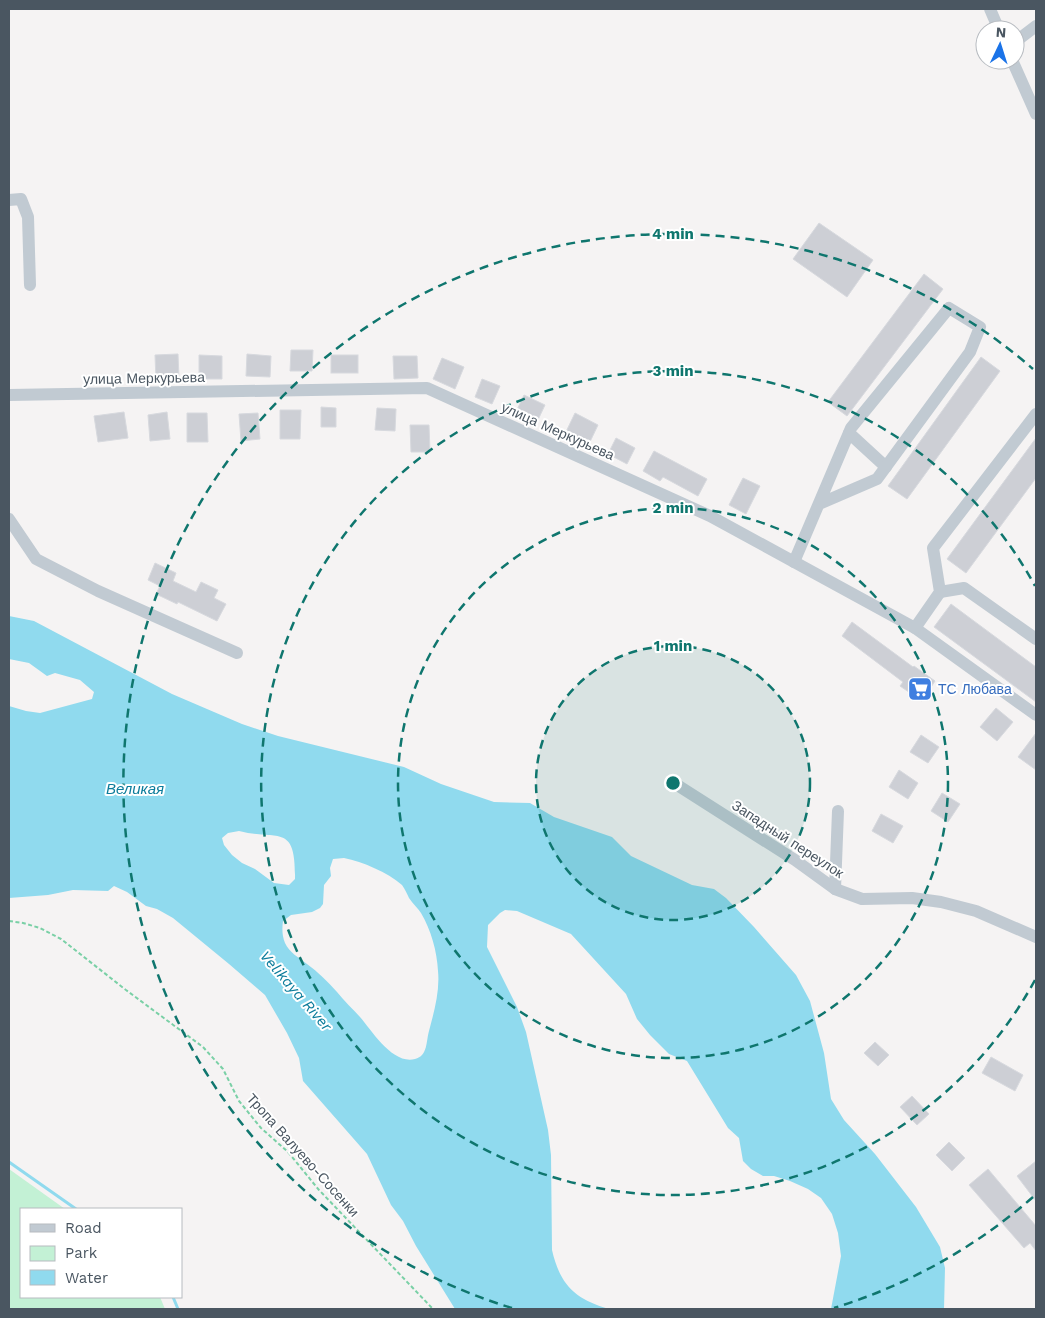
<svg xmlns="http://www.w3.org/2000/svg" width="1045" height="1318" viewBox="0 0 1045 1318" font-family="'Work Sans',sans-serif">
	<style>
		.green { fill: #c3f1d5 }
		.water { fill: #90daee; fill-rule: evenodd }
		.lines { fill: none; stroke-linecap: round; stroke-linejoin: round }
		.stream { stroke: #90daee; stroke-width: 3 }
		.building { fill: #cdcfd5; stroke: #d7d9de }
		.path { stroke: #7ad0a6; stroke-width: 2; stroke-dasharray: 4 2.5; stroke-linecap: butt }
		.minor { stroke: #c1cad2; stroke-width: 12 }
		.ring { fill: none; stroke: #0f766e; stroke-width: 2.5; stroke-dasharray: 9 6 }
		.labels { text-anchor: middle; stroke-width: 4; stroke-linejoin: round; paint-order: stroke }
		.street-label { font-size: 14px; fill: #4a5661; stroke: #fff }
		.shop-label { font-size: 14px; fill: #366cbe; stroke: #fff; text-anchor: start }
		.water-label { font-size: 15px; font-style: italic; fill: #0c7c9b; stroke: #fff }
		.centre { fill: #0f766e; stroke: #fff; stroke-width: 2.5 }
		.ring-label { font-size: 15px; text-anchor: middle; font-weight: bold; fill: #0f766e; stroke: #fff; stroke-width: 4; stroke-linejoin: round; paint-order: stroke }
	</style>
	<rect width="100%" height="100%" fill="#f5f3f3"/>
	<polygon class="green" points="9,1169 65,1209 21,1209 21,1297 160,1297 165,1309 9,1309"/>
	<path class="water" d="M9,616L34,621L172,694L242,724L278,736L404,767L441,784L494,802L530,803L554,817L612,837L631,856L692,885L714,889L726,898L754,927L796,975L810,1001L824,1053L831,1099L844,1120L875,1154L916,1207L940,1247L945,1268L944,1309H831L841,1256L838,1233L832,1214L821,1198L808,1189L790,1181L774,1176H763L751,1169L743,1161L739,1138L728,1128L687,1061L669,1054L650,1035L637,1019L626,994L571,934L517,911L505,910L500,913L488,925L487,947L517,1007L526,1032L548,1130L551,1155L552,1250C560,1285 575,1299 609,1309H455L416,1246L403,1221L391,1205L367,1154L303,1081L299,1058L287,1033L265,995L229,964L173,918L157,909L146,906L127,892L114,886L108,891L73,890L48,895L9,898V706L26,711L40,713L92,699L94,692L80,680L55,673L47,676L29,663L9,659ZM239,831C278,841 296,822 295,879L289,885L274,883L255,869L242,863L232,855L224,845L222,838L228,833ZM344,858C363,862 387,872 402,885C405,889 407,894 409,898C413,904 418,908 421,913C431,930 437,951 438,971C440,991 434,1012 429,1031C426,1041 428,1056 415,1059C393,1065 372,1031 360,1017C353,1009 344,1001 337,992C328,982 318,972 307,964C299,958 289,952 285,943C282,936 282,928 283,921L291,915L312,912L320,908L323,904L324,885L331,876L330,868L333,859Z"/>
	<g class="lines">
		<g class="stream">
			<polyline points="9,1162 76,1209"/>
			<polyline points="173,1297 178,1309"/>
		</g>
	</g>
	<g class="building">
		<polygon points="819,223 873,260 847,297 793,259"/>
		<polygon points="924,274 943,289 847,416 828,402"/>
		<polygon points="291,350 313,350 312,371 290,371"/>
		<polygon points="178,354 179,379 156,380 155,355"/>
		<polygon points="247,354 271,356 270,377 246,376"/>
		<polygon points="199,355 222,356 222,379 199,379"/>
		<rect x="331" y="355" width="27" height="18"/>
		<polygon points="393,356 417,356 418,378 394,379"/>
		<polygon points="981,357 1000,371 907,499 888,486"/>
		<polygon points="442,358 464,367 455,389 433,379"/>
		<polygon points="482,379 500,386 492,404 475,397"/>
		<polygon points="524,395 545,405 536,424 515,414"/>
		<polygon points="321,407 336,408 336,427 321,427"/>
		<polygon points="377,408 396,409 395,431 375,430"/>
		<polygon points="280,410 301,410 300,439 280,439"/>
		<polygon points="124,412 128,438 98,442 94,416"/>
		<polygon points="167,412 170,439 150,441 148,415"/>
		<polygon points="187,413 207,413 208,442 187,442"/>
		<polygon points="258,413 260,439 241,441 239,414"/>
		<polygon points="575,413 598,425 587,448 564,436"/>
		<polygon points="410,425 429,425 430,452 411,452"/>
		<polygon points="616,438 635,448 627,464 608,454"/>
		<polygon points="1036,438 1036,478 966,573 947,559"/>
		<polygon points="654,451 707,479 698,496 663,477 660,481 643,471"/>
		<polygon points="743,478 760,486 746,514 729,505"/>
		<polygon points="155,563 176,573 173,581 196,592 201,582 218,590 214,598 226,604 217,621 178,602 177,604 156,594 160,586 148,580"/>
		<polygon points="951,604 1036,667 1036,702 934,627"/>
		<polygon points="852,622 913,667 914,666 935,681 922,701 900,686 903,682 842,636"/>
		<polygon points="996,708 1013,722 997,741 980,727"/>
		<polygon points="1036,733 1036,770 1018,757"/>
		<polygon points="921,735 939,747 928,763 910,752"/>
		<polygon points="899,770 918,783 908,799 889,787"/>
		<polygon points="942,793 960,804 948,822 931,811"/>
		<polygon points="881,814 903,826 893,843 872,831"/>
		<polygon points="875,1042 889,1055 878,1066 864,1053"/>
		<polygon points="991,1057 1023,1075 1015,1091 982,1073"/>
		<polygon points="912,1096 929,1114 917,1125 900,1107"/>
		<polygon points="949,1142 965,1158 952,1171 936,1155"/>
		<polygon points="1036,1161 1036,1201 1017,1176"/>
		<polygon points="988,1169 1036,1226 1036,1251 1030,1243 1024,1248 969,1185"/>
	</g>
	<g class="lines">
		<polyline class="path" points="9,921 23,923 40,928 61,939 126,990 203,1047 223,1069 239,1101 261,1128 288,1152 319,1190 433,1309"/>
		<g class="minor">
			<polyline points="990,9 999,30"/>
			<polyline points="1015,42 1036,26"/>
			<polyline points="1012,60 1036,114"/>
			<polyline points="9,200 21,199 28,217 30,285"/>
			<polyline points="9,395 427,388 710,516 915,628 1036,715"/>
			<polyline points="849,433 886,467"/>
			<polyline points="9,519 36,559 98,591 237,653"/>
			<polyline points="794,562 851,428 949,308 980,327 970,352 877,479 819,504"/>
			<polyline points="940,592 964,588 1036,639"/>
			<polyline points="915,628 940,592 933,548 1036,414"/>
			<polyline points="674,783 795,860 835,889 862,899 912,898 941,902 976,911 1036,937"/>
			<polyline points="835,889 838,811"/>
		</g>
	</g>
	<circle cx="673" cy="783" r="137" fill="#0f766e" fill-opacity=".12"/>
	<g class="ring">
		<circle cx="673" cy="783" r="137"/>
		<circle cx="673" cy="783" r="275"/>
		<path d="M1035 980A412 412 0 1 1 1035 586"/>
		<path d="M1033 1197A549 549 0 0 1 834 1308M512 1308A549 549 0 1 1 1033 369"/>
	</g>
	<defs>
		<symbol id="supermarket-square" viewBox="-11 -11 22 22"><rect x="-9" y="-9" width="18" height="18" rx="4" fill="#3f7fe0" stroke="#fff"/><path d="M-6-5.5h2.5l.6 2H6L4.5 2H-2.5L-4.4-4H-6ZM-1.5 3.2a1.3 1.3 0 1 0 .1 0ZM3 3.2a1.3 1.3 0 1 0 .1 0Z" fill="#fff"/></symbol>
	</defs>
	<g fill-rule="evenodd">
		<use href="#supermarket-square" x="906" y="675" width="28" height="28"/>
	</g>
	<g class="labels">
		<g class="street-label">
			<text transform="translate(144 378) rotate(-1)" y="5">улица Меркурьева</text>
			<text transform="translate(558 431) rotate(24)" y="5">улица Меркурьева</text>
			<text transform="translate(788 839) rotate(33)" y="5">Западный переулок</text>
			<text transform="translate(303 1155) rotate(48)" y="5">Тропа Валуево-Сосенки</text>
		</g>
		<g class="shop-label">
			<text x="938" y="694">ТС Любава</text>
		</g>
		<g class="water-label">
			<text x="135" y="794">Великая</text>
			<text transform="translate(296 991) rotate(49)" y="5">Velikaya River</text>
		</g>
	</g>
	<circle cx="673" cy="783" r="8" class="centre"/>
	<g class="ring-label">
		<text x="673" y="239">4 min</text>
		<text x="673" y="376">3 min</text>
		<text x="673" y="513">2 min</text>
		<text x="673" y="651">1 min</text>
	</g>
	<rect width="1045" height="1318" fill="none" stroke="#4a5661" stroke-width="20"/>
	<rect x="20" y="1208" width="162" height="90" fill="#ffffff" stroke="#b7bbc0"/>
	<rect x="30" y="1224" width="25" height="8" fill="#c1cad2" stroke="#b7bbc0"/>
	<text x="65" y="1233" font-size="15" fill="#4a5661">Road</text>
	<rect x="30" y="1246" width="25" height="15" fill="#c3f1d5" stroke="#b7bbc0"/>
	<text x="65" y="1258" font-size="15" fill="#4a5661">Park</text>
	<rect x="30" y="1270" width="25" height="15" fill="#90daee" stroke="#b7bbc0"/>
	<text x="65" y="1283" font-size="15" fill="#4a5661">Water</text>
	<g transform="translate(1000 45) rotate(4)"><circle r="24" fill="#ffffff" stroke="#b7bbc0"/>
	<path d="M0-4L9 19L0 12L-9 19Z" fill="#1a73e8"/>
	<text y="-8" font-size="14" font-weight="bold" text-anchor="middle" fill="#4a5661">N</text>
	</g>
</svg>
